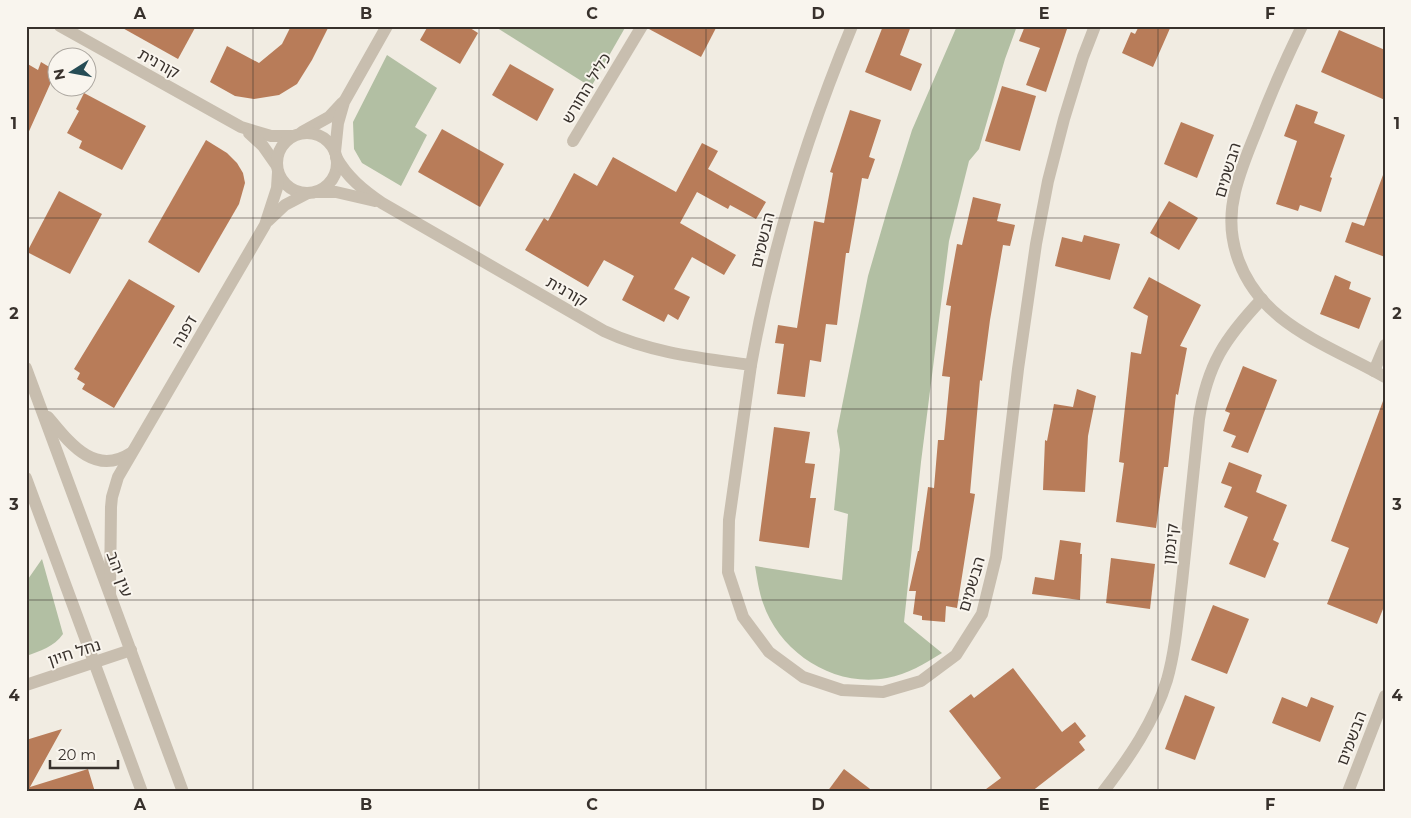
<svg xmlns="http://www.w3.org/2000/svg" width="1411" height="818" viewBox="0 0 1411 818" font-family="Montserrat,'Noto Sans Hebrew',sans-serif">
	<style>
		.green { fill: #b2bfa3 }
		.building { fill: #b87c59 }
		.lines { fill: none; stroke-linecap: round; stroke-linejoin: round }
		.minor { stroke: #c8beaf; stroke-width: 12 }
		.tertiary { stroke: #c8beaf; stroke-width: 12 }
		.grid { fill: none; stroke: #38312c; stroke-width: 1; stroke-opacity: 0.55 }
		.labels { text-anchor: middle; stroke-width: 4; stroke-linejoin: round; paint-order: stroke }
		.street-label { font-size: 16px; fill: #38312c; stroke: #f9f5ee }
		.neatline { fill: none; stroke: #38312c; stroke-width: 2 }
		.grid-label { font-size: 16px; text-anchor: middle; font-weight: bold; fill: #38312c }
	</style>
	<rect width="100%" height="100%" fill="#f1ece2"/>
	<g class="green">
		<polygon points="494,26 626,26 591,87"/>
		<path d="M957,26H1017L1005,59L979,149L969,161L949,241L921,462L904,622L942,653C924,664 908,674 887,678C834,688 780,653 763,603C759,592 757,578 755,566L842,580L848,514L834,510L840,450L837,431L868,276L889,204L912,130Z"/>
		<polygon points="387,55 437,88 415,127 427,135 401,186 362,163 354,149 353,122"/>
		<path d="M42,559L63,634C54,647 40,651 26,656V582Z"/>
	</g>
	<g class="building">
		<polygon points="119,26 196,26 178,59"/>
		<polygon points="291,26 329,26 312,60 297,84 279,95 254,99 235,96 210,82 227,46 259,63 282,44"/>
		<polygon points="428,26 467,26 478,33 460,64 420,40"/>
		<polygon points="650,26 717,26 701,57 649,29"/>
		<polygon points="883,26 911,26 900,55 922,64 911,91 865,72"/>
		<polygon points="1025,26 1068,26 1046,92 1026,85 1040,48 1019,41"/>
		<polygon points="1139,26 1171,26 1153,67 1122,53 1131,32 1135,34"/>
		<polygon points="1339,30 1385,50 1385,100 1321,72"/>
		<polygon points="41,62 56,71 26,138 26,63 38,70"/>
		<polygon points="510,64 554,89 537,121 492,95"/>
		<polygon points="1002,86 1036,96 1020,151 985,141"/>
		<polygon points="84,93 146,126 122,170 79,148 82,141 67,133 79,111 76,109"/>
		<polygon points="1296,104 1318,112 1314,123 1345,135 1330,177 1332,178 1321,212 1300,205 1298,211 1276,204 1297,141 1284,136"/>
		<polygon points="850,110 881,120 869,157 875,159 868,179 862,178 849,253 846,253 837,325 826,324 821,362 810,360 805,397 777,394 784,344 775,343 778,325 797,328 814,221 824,223 833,173 830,172"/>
		<polygon points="1181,122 1214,135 1197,178 1164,164"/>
		<polygon points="442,129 504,164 480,207 418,172"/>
		<polygon points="206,140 227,153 237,163 243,173 245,183 239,204 199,273 148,242"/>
		<polygon points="702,143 718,151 708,169 766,202 756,219 730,205 728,209 697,192 680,223 736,255 724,275 692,257 674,289 690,297 678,320 668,314 664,322 622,300 634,276 604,260 588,287 525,250 544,218 548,221 574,173 597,186 613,157 676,192"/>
		<polygon points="1383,175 1385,175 1385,257 1345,242 1352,222 1364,226"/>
		<polygon points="59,191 102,214 70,274 27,252"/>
		<polygon points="973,197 1001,204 997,221 1015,225 1010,246 1003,245 990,320 982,381 980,380 970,493 975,494 957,608 946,606 945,622 922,620 922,616 913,614 916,591 909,591 918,551 919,551 928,487 934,488 938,440 944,440 950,377 942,376 951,306 946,305 957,244 962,245"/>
		<polygon points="1169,201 1198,218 1179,250 1150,233"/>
		<polygon points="1084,235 1120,244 1110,280 1055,266 1062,237 1082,242"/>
		<polygon points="1335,275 1351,282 1349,289 1371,298 1359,329 1320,314"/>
		<polygon points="1149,277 1201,305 1180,346 1187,348 1178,395 1176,394 1168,467 1164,467 1156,528 1116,522 1124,463 1119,462 1131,352 1141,354 1148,316 1133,308"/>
		<polygon points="129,279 175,306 114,408 82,389 85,384 77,379 80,373 74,369"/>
		<polygon points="1243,366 1277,380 1248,453 1231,447 1236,436 1223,431 1230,413 1225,411"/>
		<polygon points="1077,389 1096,396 1088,436 1085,492 1043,490 1045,440 1047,441 1054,404 1073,407"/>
		<polygon points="1383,401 1385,402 1385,604 1377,624 1327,604 1349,548 1331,541"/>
		<polygon points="774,427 810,432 805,463 815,464 810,498 816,498 809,548 759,541"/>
		<polygon points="1229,462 1262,475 1256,492 1287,505 1273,540 1279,543 1265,578 1229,564 1248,517 1224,507 1232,487 1221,483"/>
		<polygon points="1060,540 1081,543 1080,554 1082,554 1080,600 1032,594 1035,577 1054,580"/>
		<polygon points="1111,558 1155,564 1150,609 1106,603"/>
		<polygon points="1213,605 1249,619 1227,674 1191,660"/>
		<polygon points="1013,668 1062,732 1075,722 1086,736 1079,742 1085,750 1031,792 982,792 1001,778 949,711 971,694 974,698"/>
		<polygon points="1185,695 1215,707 1195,760 1165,749"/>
		<polygon points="1282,697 1307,707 1311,697 1334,706 1320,742 1272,723"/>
		<polygon points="62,729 30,787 88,769 95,792 26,792 26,740"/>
		<polygon points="844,769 874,792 827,792"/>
	</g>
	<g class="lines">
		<g class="minor">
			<polyline points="60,26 241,127 271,136 292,136"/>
			<path d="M1302,26C1286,59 1271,93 1258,127C1249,149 1240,170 1235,192C1223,240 1242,286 1280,317C1311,342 1350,357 1385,377"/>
			<polyline points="249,133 263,146 277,166"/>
			<polyline points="573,141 642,26"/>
			<path d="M751,365C772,247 806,137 852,26"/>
			<polyline points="1374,371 1385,345"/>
			<polyline points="26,685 131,650"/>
			<path d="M1103,792C1129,758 1154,722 1167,680C1176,648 1178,615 1182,582C1188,528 1193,473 1199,419C1207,365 1225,338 1262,299"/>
			<polyline points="1348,792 1385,696"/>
		</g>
		<g class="tertiary">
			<polyline points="302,132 329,117 342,103"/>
			<circle cx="307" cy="163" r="30"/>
			<polyline points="335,152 338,123 344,102 387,26"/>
			<path d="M336,157C347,177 363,190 382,203L604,331C651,353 701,358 751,365L729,520L728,572L743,617L769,652L803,677L842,690L883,692L921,681L956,655L982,614L996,557L1018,369L1036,244L1048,181L1064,119L1083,57L1095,26"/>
			<polyline points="316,192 336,192 375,201"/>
			<polyline points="268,221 285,205 308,193"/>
			<polyline points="26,368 183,792"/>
			<path d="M48,417C69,442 94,477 131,453"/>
			<polyline points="26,478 142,792"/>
			<polyline points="110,593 111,507 112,497 118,477 265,225 277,188 278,172"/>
		</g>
	</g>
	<path class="grid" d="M253,26V792M479,26V792M706,26V792M931,26V792M1158,26V792M26,218H1385M26,409H1385M26,600H1385"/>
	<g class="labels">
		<g class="street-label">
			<text transform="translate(159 63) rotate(29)" y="6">קורנית</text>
			<text transform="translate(586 88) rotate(-59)" y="6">כליל החורש</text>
			<text transform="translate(1227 170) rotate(-73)" y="6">הבשמים</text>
			<text transform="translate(762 240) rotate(-76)" y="6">הבשמים</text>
			<text transform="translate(567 291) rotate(30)" y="6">קורנית</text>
			<text transform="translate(184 331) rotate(-60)" y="6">דפנה</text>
			<text transform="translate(1170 544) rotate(-84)" y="6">קינמון</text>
			<text transform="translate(120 574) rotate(70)" y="6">עין יהב</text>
			<text transform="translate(971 584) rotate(-73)" y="6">הבשמים</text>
			<text transform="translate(74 652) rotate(-18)" y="6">נחל חיון</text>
			<text transform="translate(1351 738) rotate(-69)" y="6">הבשמים</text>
		</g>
	</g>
	<rect width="1411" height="818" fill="none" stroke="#f9f5ee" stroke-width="55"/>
	<g transform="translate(72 72) rotate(259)"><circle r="24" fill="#f9f5ee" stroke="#aca7a0"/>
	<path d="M0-4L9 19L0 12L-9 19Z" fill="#264c55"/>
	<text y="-8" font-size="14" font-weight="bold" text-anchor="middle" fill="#38312c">N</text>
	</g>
	<path d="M50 760v8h68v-8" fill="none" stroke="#38312c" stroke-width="2.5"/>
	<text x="58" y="760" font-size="15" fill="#38312c" stroke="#f9f5ee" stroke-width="4" paint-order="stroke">20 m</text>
	<rect x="28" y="28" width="1356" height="762" class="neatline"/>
	<g class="grid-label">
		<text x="140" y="19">A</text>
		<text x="366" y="19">B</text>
		<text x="592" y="19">C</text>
		<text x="818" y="19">D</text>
		<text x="1044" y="19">E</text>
		<text x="1270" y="19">F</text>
		<text x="14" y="129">1</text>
		<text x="1397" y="129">1</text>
		<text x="14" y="319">2</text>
		<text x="1397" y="319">2</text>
		<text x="14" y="510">3</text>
		<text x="1397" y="510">3</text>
		<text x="14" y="701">4</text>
		<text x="1397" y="701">4</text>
		<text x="140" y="810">A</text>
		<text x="366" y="810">B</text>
		<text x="592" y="810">C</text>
		<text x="818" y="810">D</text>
		<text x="1044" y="810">E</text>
		<text x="1270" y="810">F</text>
	</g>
</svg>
